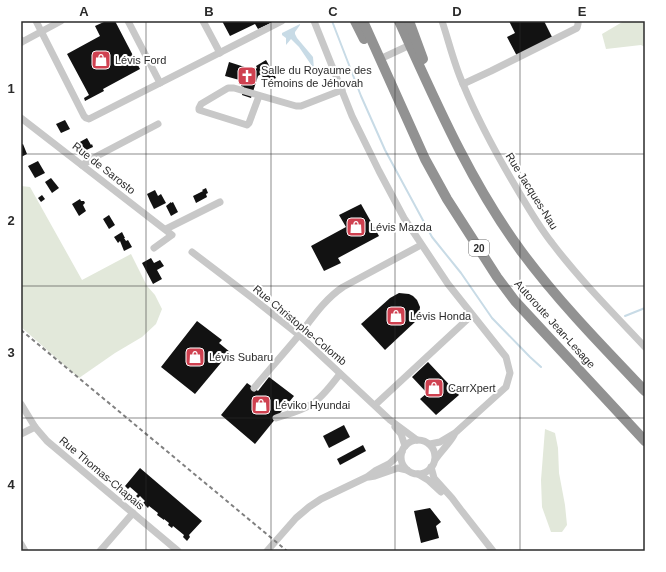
<svg xmlns="http://www.w3.org/2000/svg" width="666" height="572" viewBox="0 0 666 572" font-family="Arial,sans-serif">
	<style>
		.green { fill: #e2e8da }
		.water { fill: #c8dbe6 }
		.lines { fill: none; stroke-linecap: round; stroke-linejoin: round }
		.stream { stroke: #c8dbe6; stroke-width: 2 }
		.building { fill: #121212 }
		.minor { stroke: #c8c8c8; stroke-width: 7 }
		.highway { stroke: #929292; stroke-width: 10 }
		.rail { stroke: #808080; stroke-width: 2; stroke-dasharray: 4 3; stroke-linecap: butt }
		.grid { fill: none; stroke: #2b2b2b; stroke-width: 1; stroke-opacity: 0.55 }
		.labels { text-anchor: middle; stroke-width: 4; stroke-linejoin: round; paint-order: stroke }
		.shield { fill: #fff; stroke: #6b6b6b; stroke-width: 1 }
		.shield-label { font-size: 10px; font-weight: bold; fill: #2b2b2b }
		.poi-label { font-size: 11px; fill: #2b2b2b; stroke: #fff; text-anchor: start }
		.street-label { font-size: 11px; fill: #2b2b2b; stroke: #fff }
		.neatline { fill: none; stroke: #2b2b2b; stroke-width: 1.5 }
		.grid-label { font-size: 13px; text-anchor: middle; font-weight: bold; fill: #2b2b2b }
	</style>
	<rect width="100%" height="100%" fill="#fff"/>
	<g class="green">
		<polygon points="624,21 645,21 645,47 641,45 606,49 602,34"/>
		<polygon points="21,186 30,187 82,280 131,254 147,286 155,295 162,309 156,324 142,337 115,353 79,378 21,327"/>
		<polygon points="545,429 555,433 558,448 559,473 565,505 567,525 562,532 551,532 542,507 541,480"/>
	</g>
	<polygon class="water" points="300,24 300,25 295,32 295,34 297,38 313,57 314,69 299,47 291,39 286,45 286,38 282,35 282,33"/>
	<g class="lines">
		<g class="stream">
			<polyline points="332,21 361,96 385,150 432,237 461,273 492,318 530,357 541,367"/>
			<polyline points="625,316 645,308"/>
		</g>
	</g>
	<g class="building">
		<polygon points="106,21 115,21 140,69 103,89 104,91 85,101 84,98 89,95 67,54 100,36 95,26"/>
		<polygon points="222,21 275,21 258,29 255,24 230,36"/>
		<polygon points="509,21 544,21 552,37 517,56 507,37 515,33"/>
		<polygon points="266,60 276,78 266,83 261,74 258,76 251,98 242,95 244,87 241,86 243,81 225,76 229,62 254,70 257,68 256,66"/>
		<polygon points="65,120 70,129 61,133 56,124"/>
		<polygon points="87,138 91,145 92,144 93,147 82,152 78,143"/>
		<polygon points="23,144 27,154 21,157 21,145"/>
		<polygon points="38,161 45,173 35,178 28,166"/>
		<polygon points="51,178 59,188 52,193 45,182"/>
		<polygon points="206,188 208,193 206,194 207,197 196,203 193,196 203,191 202,190"/>
		<polygon points="155,190 158,196 161,194 166,203 154,209 150,201 147,194"/>
		<polygon points="42,195 45,199 41,202 38,198"/>
		<polygon points="80,199 81,201 84,201 85,203 83,205 86,211 79,216 72,204"/>
		<polygon points="171,202 171,203 173,202 178,212 171,216 166,206"/>
		<polygon points="361,204 379,236 338,258 341,263 324,271 311,246 346,227 339,215"/>
		<polygon points="109,215 115,225 109,229 103,219"/>
		<polygon points="122,232 125,238 124,238 126,241 128,240 132,247 124,251 120,241 118,243 114,237"/>
		<polygon points="151,258 154,263 160,260 164,266 157,270 162,279 153,284 142,263"/>
		<polygon points="399,293 409,294 413,296 417,300 420,307 419,314 416,321 385,350 361,324 390,298"/>
		<polygon points="197,321 222,340 219,343 230,352 195,394 161,367"/>
		<polygon points="428,362 459,395 436,415 420,399 427,393 412,377"/>
		<polygon points="269,377 294,396 255,444 221,415 247,383 258,391"/>
		<polygon points="344,425 350,437 329,448 323,436"/>
		<polygon points="363,445 366,451 340,465 337,459"/>
		<polygon points="140,468 202,521 189,535 190,537 187,541 183,537 184,535 173,526 172,528 168,525 169,523 164,519 164,520 157,515 158,513 149,506 148,508 143,503 145,501 140,496 138,498 136,496 138,494 130,487 128,489 125,486"/>
		<polygon points="430,508 441,522 436,526 439,538 421,543 414,511"/>
	</g>
	<g class="lines">
		<g class="minor">
			<polyline points="36,21 84,116 86,118 89,119 282,21"/>
			<polyline points="128,21 160,83"/>
			<polyline points="203,21 220,53"/>
			<polyline points="314,21 352,116 379,171 404,218 448,284 506,357 510,373 506,387 455,433 440,442 430,444"/>
			<path d="M442,21C449,42 454,64 463,84C479,123 499,159 520,194C530,211 540,228 552,243C580,280 613,313 645,347"/>
			<polyline points="21,40 22,42 61,21"/>
			<polyline points="380,59 410,45"/>
			<polyline points="463,84 491,71 577,28 578,24 578,21"/>
			<polyline points="259,96 249,123 247,125 199,110 199,108 201,104 228,88 234,88 296,106 301,106 342,90"/>
			<polyline points="21,118 172,235 154,248"/>
			<polyline points="82,165 99,155 158,124"/>
			<polyline points="166,229 220,202"/>
			<polyline points="192,252 255,300 299,335 390,420 417,440"/>
			<path d="M254,388C269,370 285,352 300,334C313,317 325,299 343,287L421,245"/>
			<polyline points="21,404 35,427 47,441 178,551"/>
			<polyline points="375,405 472,315"/>
			<path d="M276,418C288,414 301,411 312,404C323,397 332,384 340,374"/>
			<polyline points="395,427 401,434 405,446"/>
			<polyline points="21,434 35,427"/>
			<circle cx="418" cy="457" r="17"/>
			<path d="M435,460C441,451 449,444 454,435"/>
			<polyline points="431,467 434,478 452,498 461,510 493,551"/>
			<polyline points="418,474 428,480 441,492"/>
			<polyline points="369,477 375,476 398,468 407,470"/>
			<polyline points="21,544 25,551"/>
			<polyline points="100,551 133,513"/>
			<polyline points="267,551 296,518 309,507 321,499 367,477 375,471 389,464 402,452"/>
		</g>
		<g class="highway">
			<polyline points="355,21 364,39"/>
			<polyline points="363,21 425,159 447,199 497,277 515,301 645,441"/>
			<path d="M399,21C435,100 469,180 521,251C558,301 602,346 645,391"/>
			<polyline points="409,21 423,59"/>
		</g>
		<polyline class="rail" points="21,330 287,551"/>
	</g>
	<path class="grid" d="M146,21V551M271,21V551M395,21V551M520,21V551M21,154H645M21,286H645M21,418H645"/>
	<defs>
		<symbol id="shop-square" viewBox="-11 -11 22 22"><rect x="-9" y="-9" width="18" height="18" rx="4" fill="#cf4150" stroke="#fff"/><path d="M-5-2.5h2.3a2.7 3.5 0 0 1 5.4 0H5L5.5 6h-11ZM-1.5-2.5h3a1.5 2.3 0 0 0-3 0Z" fill="#fff"/></symbol>
		<symbol id="church-square" viewBox="-11 -11 22 22"><rect x="-9" y="-9" width="18" height="18" rx="4" fill="#cf4150" stroke="#fff"/><path d="M-1.2-6h2.4v3.5h3.3v2.4h-3.3V6h-2.4V-.1h-3.3v-2.4h3.3Z" fill="#fff"/></symbol>
	</defs>
	<g fill-rule="evenodd">
		<use href="#shop-square" x="90" y="49" width="22" height="22"/>
		<use href="#church-square" x="236" y="65" width="22" height="22"/>
		<use href="#shop-square" x="345" y="216" width="22" height="22"/>
		<use href="#shop-square" x="385" y="305" width="22" height="22"/>
		<use href="#shop-square" x="184" y="346" width="22" height="22"/>
		<use href="#shop-square" x="423" y="377" width="22" height="22"/>
		<use href="#shop-square" x="250" y="394" width="22" height="22"/>
	</g>
	<g class="labels">
		<rect class="shield" x="469" y="240" width="20" height="16" rx="3"/>
		<g class="shield-label">
			<text x="479" y="252">20</text>
		</g>
		<g class="poi-label">
			<text x="115" y="64">Lévis Ford</text>
			<text x="261" y="74">Salle du Royaume des<tspan x="261" dy="13">Témoins de Jéhovah</tspan></text>
			<text x="370" y="231">Lévis Mazda</text>
			<text x="410" y="320">Lévis Honda</text>
			<text x="209" y="361">Lévis Subaru</text>
			<text x="448" y="392">CarrXpert</text>
			<text x="275" y="409">Léviko Hyundai</text>
		</g>
		<g class="street-label">
			<text transform="translate(104 168) rotate(38)" y="4">Rue de Sarosto</text>
			<text transform="translate(532 191) rotate(58)" y="4">Rue Jacques-Nau</text>
			<text transform="translate(555 324) rotate(48)" y="4">Autoroute Jean-Lesage</text>
			<text transform="translate(300 325) rotate(40)" y="4">Rue Christophe-Colomb</text>
			<text transform="translate(102 473) rotate(40)" y="4">Rue Thomas-Chapais</text>
		</g>
	</g>
	<rect width="666" height="572" fill="none" stroke="#ffffff" stroke-width="44"/>
	<rect x="22" y="22" width="622" height="528" class="neatline"/>
	<g class="grid-label">
		<text x="84" y="16">A</text>
		<text x="209" y="16">B</text>
		<text x="333" y="16">C</text>
		<text x="457" y="16">D</text>
		<text x="582" y="16">E</text>
		<text x="11" y="93">1</text>
		<text x="11" y="225">2</text>
		<text x="11" y="357">3</text>
		<text x="11" y="489">4</text>
	</g>
</svg>
